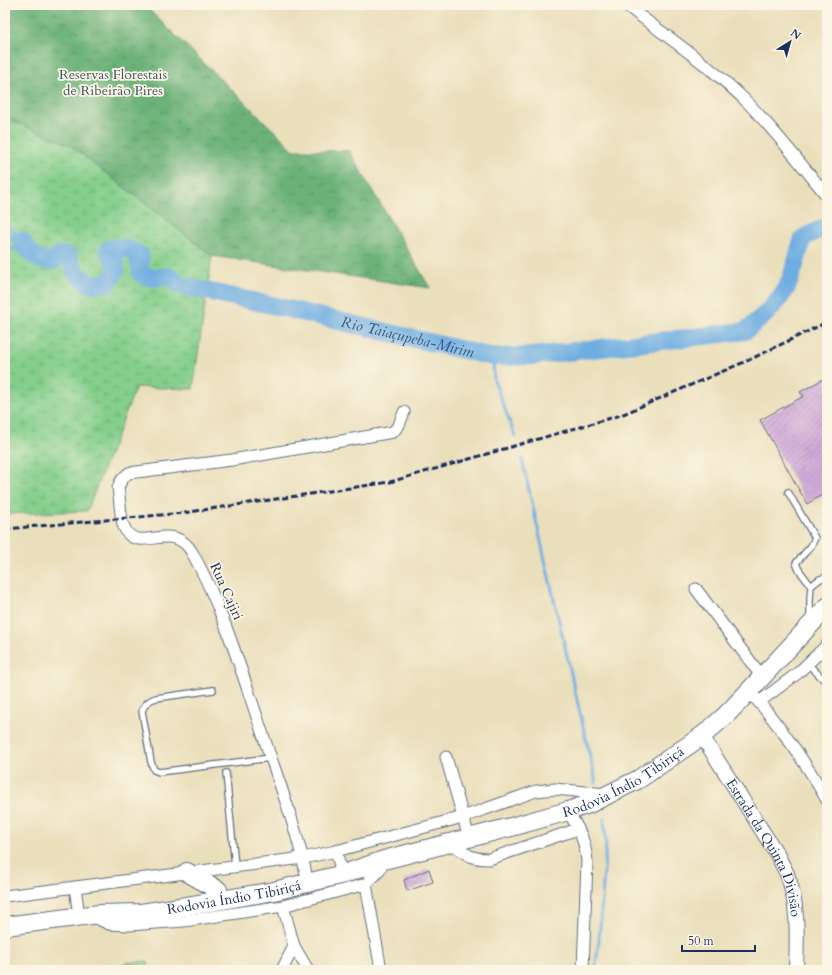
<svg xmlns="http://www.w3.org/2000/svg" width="832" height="975" viewBox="0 0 832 975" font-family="Cardo,serif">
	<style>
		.forest { fill: url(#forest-crowns); stroke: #44706b }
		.wetland { fill: url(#wetland-marsh); stroke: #507f75 }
		.garden { fill: #85cf8c; stroke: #507f75 }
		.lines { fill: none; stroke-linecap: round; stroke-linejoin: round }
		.stream { stroke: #6eade1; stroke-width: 3 }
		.river { stroke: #6eade1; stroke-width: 18 }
		.building { fill: url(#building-hatch) }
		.service-casing { stroke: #636d7f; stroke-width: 8 }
		.minor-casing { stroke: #636d7f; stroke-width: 13 }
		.tertiary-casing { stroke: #636d7f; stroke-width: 16 }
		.trunk-casing { stroke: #636d7f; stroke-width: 20 }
		.service { stroke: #fff; stroke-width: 5.5 }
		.minor { stroke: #fff; stroke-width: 11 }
		.tertiary { stroke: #fff; stroke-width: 14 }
		.trunk { stroke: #fff; stroke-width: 18 }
		.rail { stroke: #1b2f5e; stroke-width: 3; stroke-dasharray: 6 3; stroke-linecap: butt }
		.labels { text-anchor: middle; stroke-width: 3.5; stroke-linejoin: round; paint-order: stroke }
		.park-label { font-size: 14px; fill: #36576a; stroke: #fcf5e5 }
		.street-label { font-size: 14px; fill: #1b2f5e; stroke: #fcf5e5 }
		.water-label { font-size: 15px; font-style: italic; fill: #345585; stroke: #fcf5e5 }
	</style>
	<defs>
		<pattern id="forest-crowns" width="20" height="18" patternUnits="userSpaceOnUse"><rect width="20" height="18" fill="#6cb278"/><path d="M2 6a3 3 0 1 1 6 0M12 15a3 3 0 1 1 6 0" fill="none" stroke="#589166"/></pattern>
		<pattern id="wetland-marsh" width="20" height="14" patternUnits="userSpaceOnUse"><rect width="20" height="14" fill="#85cf8c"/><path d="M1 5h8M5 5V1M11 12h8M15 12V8" fill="none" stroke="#72b27b"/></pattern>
		<pattern id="building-hatch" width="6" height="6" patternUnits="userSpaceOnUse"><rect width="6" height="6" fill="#cfa9d8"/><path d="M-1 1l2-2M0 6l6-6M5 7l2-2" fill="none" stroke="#a78ab2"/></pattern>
	</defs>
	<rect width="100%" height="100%" fill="#fcf5e5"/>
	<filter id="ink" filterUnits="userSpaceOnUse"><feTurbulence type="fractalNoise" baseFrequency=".025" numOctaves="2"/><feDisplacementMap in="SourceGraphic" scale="8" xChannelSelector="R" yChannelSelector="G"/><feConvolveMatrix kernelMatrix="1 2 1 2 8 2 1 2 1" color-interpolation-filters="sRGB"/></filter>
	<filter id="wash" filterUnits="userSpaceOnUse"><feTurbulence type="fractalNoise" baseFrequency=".012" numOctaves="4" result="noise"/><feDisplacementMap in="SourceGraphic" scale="16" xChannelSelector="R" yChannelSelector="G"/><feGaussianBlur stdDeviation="0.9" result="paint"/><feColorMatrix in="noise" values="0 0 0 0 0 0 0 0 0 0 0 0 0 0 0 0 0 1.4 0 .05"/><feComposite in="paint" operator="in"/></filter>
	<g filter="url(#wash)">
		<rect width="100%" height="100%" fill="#eadfbb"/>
		<polygon class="forest" points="5,5 144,5 294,150 349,151 430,288 212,256 70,145 5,118"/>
		<polygon class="wetland" points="5,118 70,145 212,256 193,389 136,387 87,511 5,514"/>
		<polygon class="garden" points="148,961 149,970 125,970 124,963"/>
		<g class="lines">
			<g class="stream">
				<polyline points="5,222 21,240"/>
				<polyline points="5,235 21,240"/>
				<polyline points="5,251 16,248 21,240"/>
				<polyline points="493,357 494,380 515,436"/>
				<polyline points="522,459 596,783"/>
				<polyline points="595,970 599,940 606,843 604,819"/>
			</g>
			<path class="river" id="s1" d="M21,240C31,254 34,261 53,261L59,255L69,257L75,272L89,284L108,283C119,267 118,266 108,250C122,244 128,249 141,256L139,263L141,274L153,278L168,276L183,286L271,305L493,357L533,356L745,331C761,319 775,307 786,289C793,277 798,252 803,238L827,226"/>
		</g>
		<g id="blocks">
			<g class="building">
				<polygon points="827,377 827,492 807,504 760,420 804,396 800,392"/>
				<polygon points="429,869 433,882 407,891 404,880"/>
			</g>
		</g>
	</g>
	<g filter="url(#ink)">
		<use href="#blocks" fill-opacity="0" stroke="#636d7f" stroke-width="1"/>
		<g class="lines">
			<defs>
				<g id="service">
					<polyline points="788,492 815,538 811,546 796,563 799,570 811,586"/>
					<polyline points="810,619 810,599 811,586 820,579 827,577"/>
					<polyline points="808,664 827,683"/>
					<polyline points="5,678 6,677"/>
					<path d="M213,690L156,698C149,700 145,703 142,711L151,762L154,770L159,772L270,758"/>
					<polyline points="226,773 235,866"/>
				</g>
				<g id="minor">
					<path d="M626,5C667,37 711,66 748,103C776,132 801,164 827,196"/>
					<polyline points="696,589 762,677"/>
					<path d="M749,691C779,724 805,761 827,800"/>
					<polyline points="759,702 798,673 827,645"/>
					<polyline points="446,757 469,838"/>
					<path d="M568,811C579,830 585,839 587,861L583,970"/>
					<path d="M451,842C466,854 469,859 489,859L578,829"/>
					<polyline points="336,851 340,866"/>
					<path d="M306,874C296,825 277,777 261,729C241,670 223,609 193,554C173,516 137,558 124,527C120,517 120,499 118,488C120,481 123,477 129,473L232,460L393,432L399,425L404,412"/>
					<polyline points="366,884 381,970"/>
					<polyline points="75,887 79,916"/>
					<polyline points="5,896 303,858 336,851 463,817 536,791 555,789 606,794"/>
					<polyline points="283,906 294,946 308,970"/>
					<polyline points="94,917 109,924 129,925 184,921 283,906 366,884 379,871 384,860"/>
					<polyline points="282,970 294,946"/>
				</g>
				<g id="tertiary">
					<path id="s2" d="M702,736L777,854C780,861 784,867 787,874C799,904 797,939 796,970"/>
				</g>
				<g id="trunk">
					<polyline points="187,872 218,890"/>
					<path id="s3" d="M5,926L99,914L141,913L187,906L274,891L344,874L384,860L515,826L568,811L589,804L639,779L702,736L725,716L749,691L827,607"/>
				</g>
			</defs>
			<use href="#service" class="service-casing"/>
			<use href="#minor" class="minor-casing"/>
			<use href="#tertiary" class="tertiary-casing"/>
			<use href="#trunk" class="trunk-casing"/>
			<use href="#service" class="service"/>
			<use href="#minor" class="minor"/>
			<use href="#tertiary" class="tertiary"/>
			<use href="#trunk" class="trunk"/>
			<polyline class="rail" points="5,529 183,513 390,482 621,415 749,360 827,322"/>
		</g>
	</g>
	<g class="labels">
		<g class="park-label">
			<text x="113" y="79">Reservas Florestais<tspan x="113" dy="16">de Ribeirão Pires</tspan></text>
		</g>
		<g class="street-label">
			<text transform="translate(227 591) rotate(66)" y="5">Rua Cajiri</text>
			<text dy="5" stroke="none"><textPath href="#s3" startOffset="639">Rodovia Índio Tibiriçá</textPath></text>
			<text dy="5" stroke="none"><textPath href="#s2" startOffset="129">Estrada da Quinta Divisão</textPath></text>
			<text dy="5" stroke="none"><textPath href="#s3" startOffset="231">Rodovia Índio Tibiriçá</textPath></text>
		</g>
		<g class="water-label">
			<text dy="5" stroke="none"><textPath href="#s1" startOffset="480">Rio Taiaçupeba-Mirim</textPath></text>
		</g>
	</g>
	<rect width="832" height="975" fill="none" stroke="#fcf5e5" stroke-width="20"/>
	<g transform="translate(790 42) rotate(37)" stroke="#fcf5e5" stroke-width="3" paint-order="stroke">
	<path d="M0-3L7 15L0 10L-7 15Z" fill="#1b2f5e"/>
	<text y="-6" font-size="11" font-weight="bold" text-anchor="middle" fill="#1b2f5e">N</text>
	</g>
	<path d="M682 945v6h73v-6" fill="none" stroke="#1b2f5e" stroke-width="2"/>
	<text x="688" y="945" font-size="12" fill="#1b2f5e" stroke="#fcf5e5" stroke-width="3" paint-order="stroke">50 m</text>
</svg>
